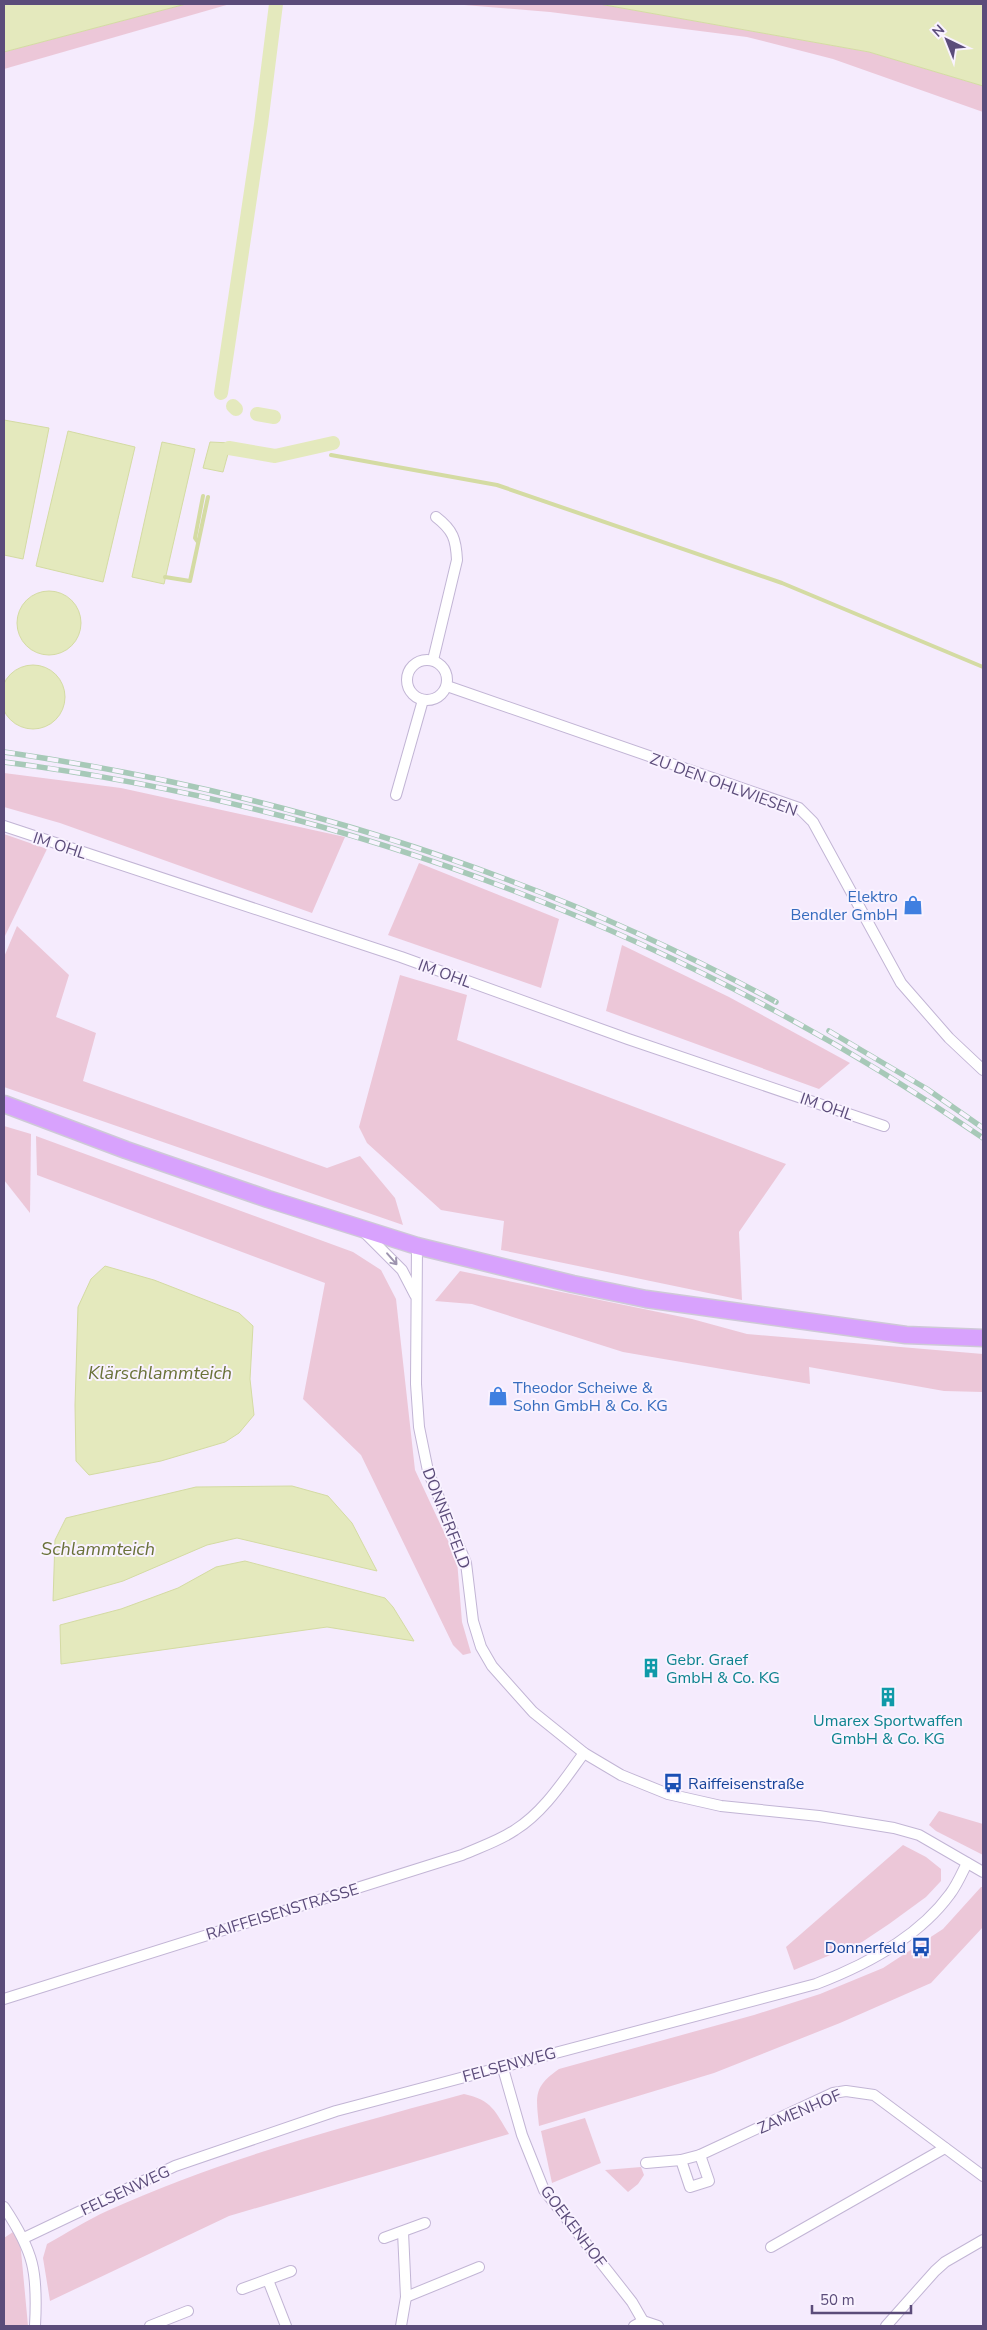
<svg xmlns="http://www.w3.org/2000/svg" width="987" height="2330" viewBox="0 0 987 2330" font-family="'Nunito Sans',sans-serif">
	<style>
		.green { fill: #ecc7d8 }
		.water { fill: #e4e9bd; stroke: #d4dba3 }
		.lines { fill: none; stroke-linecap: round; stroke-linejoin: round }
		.stream { stroke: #d4dba3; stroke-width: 4 }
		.canal { stroke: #e4e9bd; stroke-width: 14 }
		.minor-casing { stroke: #c2b5d5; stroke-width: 12 }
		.primary-casing { stroke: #cec9d7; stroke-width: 19 }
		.minor { stroke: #fff; stroke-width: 10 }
		.primary { stroke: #d8a2fd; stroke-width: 16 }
		.rail-casing { stroke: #a7c9b8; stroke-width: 5.5 }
		.rail { stroke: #f9f2ff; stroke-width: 4; stroke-dasharray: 11; stroke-linecap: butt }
		.oneway { stroke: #9d94af }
		.labels { text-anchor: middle; stroke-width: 4; stroke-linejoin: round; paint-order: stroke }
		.street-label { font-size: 16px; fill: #5b4c7a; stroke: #f9f2ff }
		.shop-label { font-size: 16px; fill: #366cbe; stroke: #f9f2ff; text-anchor: end }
		.culture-label { font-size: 16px; fill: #0d838f; stroke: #f9f2ff; text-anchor: start }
		.transit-label { font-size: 16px; fill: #164399; stroke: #f9f2ff; text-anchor: start }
		.water-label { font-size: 18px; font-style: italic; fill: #697138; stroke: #f9f2ff }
	</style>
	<rect width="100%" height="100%" fill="#f5ebfd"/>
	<g class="green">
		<polygon points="186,4 230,4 4,69 4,52"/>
		<polygon points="452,4 599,4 869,52 983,86 983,112 833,59 747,37 550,12"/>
		<polygon points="4,773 121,788 345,837 312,913 60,823 4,807"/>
		<polygon points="4,834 47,849 4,938"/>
		<polygon points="419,863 559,919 541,988 388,935"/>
		<polygon points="17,926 69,975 56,1017 96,1033 83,1081 327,1168 360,1156 395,1198 403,1225 4,1087 4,957"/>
		<polygon points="622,945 729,997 850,1063 819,1089 606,1011"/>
		<polygon points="400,975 467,995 457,1040 786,1164 739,1232 742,1300 501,1250 504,1221 441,1210 367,1143 359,1127"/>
		<polygon points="4,1126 31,1134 30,1213 4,1180"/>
		<polygon points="36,1136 353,1252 381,1270 396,1299 415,1470 457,1560 462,1622 471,1653 463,1655 453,1645 361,1455 303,1399 325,1283 37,1175"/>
		<polygon points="460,1271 692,1319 747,1334 983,1354 983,1392 944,1391 809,1367 810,1384 623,1352 472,1304 435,1301"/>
		<polygon points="939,1811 983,1824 983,1855 936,1831 929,1825"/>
		<polygon points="903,1845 926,1857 941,1869 941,1881 926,1897 889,1924 862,1942 794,1970 786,1947"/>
		<path d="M981,1887H983V1927L931,1983L840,2023L714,2073L539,2126C536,2096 533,2087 559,2069L754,2015L820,1994L883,1968L943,1929Z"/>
		<path d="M464,2094C492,2100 495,2111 509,2134L229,2216L50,2301L43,2258L47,2244C67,2233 87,2220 107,2211C221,2159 343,2127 464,2094Z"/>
		<polygon points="585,2118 601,2163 552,2183 541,2131"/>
		<polygon points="641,2167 644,2175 638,2184 628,2192 605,2170"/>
		<polygon points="13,2232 20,2240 28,2326 4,2326 4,2238"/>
	</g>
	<g class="water">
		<polygon points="4,4 186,4 4,52"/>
		<polygon points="599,4 983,4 983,86 869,52"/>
		<polygon points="4,420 49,428 23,559 4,555"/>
		<polygon points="68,431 135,447 103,582 36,566"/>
		<polygon points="162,442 195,449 164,584 132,577"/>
		<polygon points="210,442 231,443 223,472 203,468"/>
		<circle cx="49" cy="623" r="32"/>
		<circle cx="33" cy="697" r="32"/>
		<polygon points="105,1266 154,1280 239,1313 253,1326 250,1379 254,1415 239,1433 225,1442 161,1461 89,1475 76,1461 75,1405 78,1307 91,1279"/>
		<polygon points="292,1486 328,1496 352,1523 377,1571 237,1538 207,1545 123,1581 53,1601 55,1540 66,1518 196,1487"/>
		<polygon points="245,1561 385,1598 393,1607 414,1641 327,1627 61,1664 60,1625 121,1609 178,1588 216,1567"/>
	</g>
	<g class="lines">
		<g class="stream">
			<polyline points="331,455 497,485 782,583 983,667"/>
			<polyline points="198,542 195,538 203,496"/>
			<polyline points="165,577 190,581 208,497"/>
		</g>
		<g class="canal">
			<polyline points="221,393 261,124 276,4"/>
			<polyline points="233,406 236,409"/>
			<polyline points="257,414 274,417"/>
			<polyline points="229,448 275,456 333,443"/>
		</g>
		<defs>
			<g id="minor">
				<circle cx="427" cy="680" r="20"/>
				<path d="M433,660L457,560C456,539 453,530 436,517"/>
				<polyline points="447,686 799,808 813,822 901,983 949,1038 983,1070"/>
				<polyline points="396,795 423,700"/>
				<polyline points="4,826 401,957 628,1039 884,1126"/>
				<polyline points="365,1233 402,1270 415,1295"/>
				<polyline points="417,1246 416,1384 419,1427 428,1471 466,1563 473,1621 481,1647 492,1666 533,1712 584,1753 621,1775 668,1794 721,1806 819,1816 894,1828 919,1835 983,1872"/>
				<path d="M4,1999L462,1855C480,1847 499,1841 515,1830C544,1812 564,1780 584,1753"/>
				<polyline points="502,2065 522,2135 544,2190 632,2302 643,2321"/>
				<polyline points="681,2160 690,2187 709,2181 700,2155"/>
				<polyline points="646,2163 681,2160 700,2155 833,2093 846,2091 874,2095 983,2176"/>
				<path d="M4,2207C34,2252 38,2272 35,2326"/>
				<path d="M24,2238L175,2166L336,2111L816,1984C866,1965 918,1938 950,1894C957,1885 962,1873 967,1863"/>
				<polyline points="384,2238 425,2223"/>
				<polyline points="771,2247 945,2148"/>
				<polyline points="268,2280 286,2326"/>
				<polyline points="242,2289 291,2271"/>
				<polyline points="406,2297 479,2267"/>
				<polyline points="150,2326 188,2311"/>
				<polyline points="401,2326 406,2297 403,2232"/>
				<polyline points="634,2326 643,2321 658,2326"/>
				<polyline points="886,2326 935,2271 945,2262 983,2240"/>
			</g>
			<polyline id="primary" points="4,1104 126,1150 268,1199 417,1246 573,1284 646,1299 906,1335 983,1338"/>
		</defs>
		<use href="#minor" class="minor-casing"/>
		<use href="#primary" class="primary-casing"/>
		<use href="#minor" class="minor"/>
		<use href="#primary" class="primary"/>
		<defs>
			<g id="rail">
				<path d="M4,752C274,791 536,872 776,1002"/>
				<path d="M4,762C355,807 691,937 983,1138"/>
				<polyline points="829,1031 927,1089 983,1128"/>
			</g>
		</defs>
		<use href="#rail" class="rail-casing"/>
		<use href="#rail" class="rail"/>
	</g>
	<defs><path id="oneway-shaft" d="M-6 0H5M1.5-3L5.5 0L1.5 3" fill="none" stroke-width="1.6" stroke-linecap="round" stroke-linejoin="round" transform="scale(1.25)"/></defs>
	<use class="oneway" href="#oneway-shaft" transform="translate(392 1259) rotate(49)"/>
	<defs>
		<symbol id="shop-bare" viewBox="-9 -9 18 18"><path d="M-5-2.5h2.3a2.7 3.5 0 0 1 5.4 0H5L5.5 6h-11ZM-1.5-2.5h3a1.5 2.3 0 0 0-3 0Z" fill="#3f7fe0" stroke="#f9f2ff" stroke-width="2.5" paint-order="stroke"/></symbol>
		<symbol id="building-bare" viewBox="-9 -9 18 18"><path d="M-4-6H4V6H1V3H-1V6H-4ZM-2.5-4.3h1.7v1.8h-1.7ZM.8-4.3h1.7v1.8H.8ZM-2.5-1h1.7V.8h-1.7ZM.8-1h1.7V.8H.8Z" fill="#0f9aa8" stroke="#f9f2ff" stroke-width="2.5" paint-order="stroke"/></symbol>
		<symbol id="bus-bare" viewBox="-9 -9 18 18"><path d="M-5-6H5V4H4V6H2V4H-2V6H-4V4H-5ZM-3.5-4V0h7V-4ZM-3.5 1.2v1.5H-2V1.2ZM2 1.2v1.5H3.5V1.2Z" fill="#1a4fb4" stroke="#f9f2ff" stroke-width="2.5" paint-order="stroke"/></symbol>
	</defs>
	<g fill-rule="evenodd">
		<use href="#shop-bare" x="899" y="891" width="28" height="28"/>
		<use href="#shop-bare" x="484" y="1382" width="28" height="28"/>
		<use href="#building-bare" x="637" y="1654" width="28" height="28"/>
		<use href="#building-bare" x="874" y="1683" width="28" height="28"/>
		<use href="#bus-bare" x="659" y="1769" width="28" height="28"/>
		<use href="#bus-bare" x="907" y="1933" width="28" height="28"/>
	</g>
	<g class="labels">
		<g class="street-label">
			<text transform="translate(724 784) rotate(20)" y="6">ZU DEN OHLWIESEN</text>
			<text transform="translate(60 845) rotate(18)" y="6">IM OHL</text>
			<text transform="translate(445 973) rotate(20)" y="6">IM OHL</text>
			<text transform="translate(827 1106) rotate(19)" y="6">IM OHL</text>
			<text transform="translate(447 1518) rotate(69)" y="6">DONNERFELD</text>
			<text transform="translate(282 1911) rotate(-17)" y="6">RAIFFEISENSTRASSE</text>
			<text transform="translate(509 2064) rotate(-15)" y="6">FELSENWEG</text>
			<text transform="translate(799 2111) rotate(-23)" y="6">ZAMENHOF</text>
			<text transform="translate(125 2190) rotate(-25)" y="6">FELSENWEG</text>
			<text transform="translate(574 2226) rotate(53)" y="6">GOEKENHOF</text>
		</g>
		<g class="shop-label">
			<text x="898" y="902">Elektro<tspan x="898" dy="18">Bendler GmbH</tspan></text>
			<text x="513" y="1393" text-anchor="start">Theodor Scheiwe &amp;<tspan x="513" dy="18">Sohn GmbH &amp; Co. KG</tspan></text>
		</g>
		<g class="culture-label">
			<text x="666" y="1665">Gebr. Graef<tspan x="666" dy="18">GmbH &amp; Co. KG</tspan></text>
			<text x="888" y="1726" text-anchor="middle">Umarex Sportwaffen<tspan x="888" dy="18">GmbH &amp; Co. KG</tspan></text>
		</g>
		<g class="transit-label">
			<text x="688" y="1789">Raiffeisenstraße</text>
			<text x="906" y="1953" text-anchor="end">Donnerfeld</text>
		</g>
		<g class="water-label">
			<text x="160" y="1379">Klärschlammteich</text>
			<text x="98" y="1555">Schlammteich</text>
		</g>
	</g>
	<rect width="987" height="2330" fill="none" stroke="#5b4c7a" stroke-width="10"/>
	<g transform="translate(947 40) rotate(317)" stroke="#f9f2ff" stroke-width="4" paint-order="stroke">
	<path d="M0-4L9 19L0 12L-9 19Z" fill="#5b4c7a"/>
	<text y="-8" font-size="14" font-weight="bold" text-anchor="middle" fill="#5b4c7a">N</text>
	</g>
	<path d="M812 2305v8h99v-8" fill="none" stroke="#5b4c7a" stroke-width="2.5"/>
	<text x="820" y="2305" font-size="15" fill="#5b4c7a" stroke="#f9f2ff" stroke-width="4" paint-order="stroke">50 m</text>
</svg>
